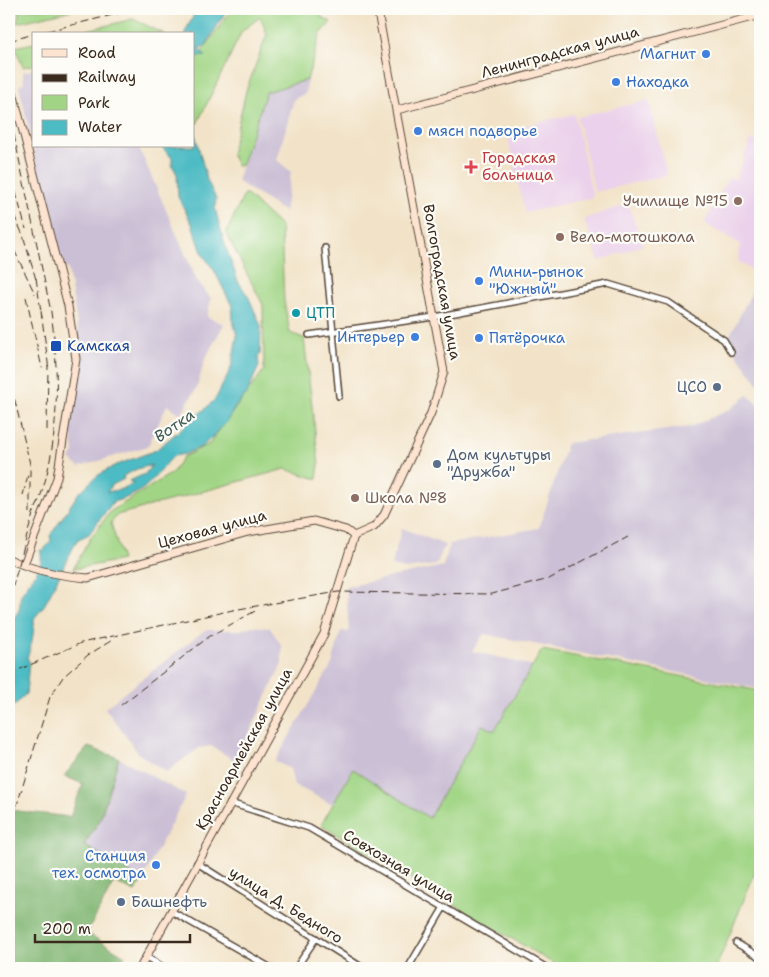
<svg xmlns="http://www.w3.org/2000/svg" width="769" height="977" viewBox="0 0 769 977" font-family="'Shantell Sans',sans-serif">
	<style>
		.built { fill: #ebd1eb }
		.industrial { fill: #cbbfd5 }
		.green { fill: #a1d585; stroke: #6e8052 }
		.forest { fill: #80b672; stroke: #5e7048 }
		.water { fill: #4dbbc4; stroke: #447271; fill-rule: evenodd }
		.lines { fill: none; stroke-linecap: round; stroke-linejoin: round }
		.street-casing { stroke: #564638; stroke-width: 8 }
		.secondary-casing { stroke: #564638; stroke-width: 9 }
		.street { stroke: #fff; stroke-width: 5 }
		.secondary { stroke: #fde4d1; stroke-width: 7 }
		.rail { stroke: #3b2a1e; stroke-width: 1; stroke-dasharray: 8 4; stroke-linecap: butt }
		.shop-dot { fill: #3f7fe0; stroke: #fdfcf7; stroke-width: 2 }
		.health-dot { fill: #e0444e; stroke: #fdfcf7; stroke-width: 2 }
		.education-dot { fill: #8d6e63; stroke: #fdfcf7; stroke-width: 2 }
		.culture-dot { fill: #0f9aa8; stroke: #fdfcf7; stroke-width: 2 }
		.transit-dot { fill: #1a4fb4; stroke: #fdfcf7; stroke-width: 2 }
		.service-dot { fill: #5c6f8a; stroke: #fdfcf7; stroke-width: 2 }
		.labels { text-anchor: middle; stroke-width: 4.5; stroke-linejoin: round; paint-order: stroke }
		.street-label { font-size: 15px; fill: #3b2a1e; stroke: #fdfcf7 }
		.shop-label { font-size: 15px; fill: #366cbe; stroke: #fdfcf7; text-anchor: start }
		.health-label { font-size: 15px; fill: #be3a42; stroke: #fdfcf7; text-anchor: start }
		.education-label { font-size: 15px; fill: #785e54; stroke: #fdfcf7; text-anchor: start }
		.culture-label { font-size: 15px; fill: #0d838f; stroke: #fdfcf7; text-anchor: start }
		.transit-label { font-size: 15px; fill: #164399; stroke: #fdfcf7; text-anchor: start }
		.service-label { font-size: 15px; fill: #4e5e75; stroke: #fdfcf7; text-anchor: start }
		.water-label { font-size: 16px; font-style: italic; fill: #415d58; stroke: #fdfcf7 }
	</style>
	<rect width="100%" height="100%" fill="#fdfcf7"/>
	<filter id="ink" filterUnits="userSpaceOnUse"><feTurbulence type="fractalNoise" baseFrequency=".02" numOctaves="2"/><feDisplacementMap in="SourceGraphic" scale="10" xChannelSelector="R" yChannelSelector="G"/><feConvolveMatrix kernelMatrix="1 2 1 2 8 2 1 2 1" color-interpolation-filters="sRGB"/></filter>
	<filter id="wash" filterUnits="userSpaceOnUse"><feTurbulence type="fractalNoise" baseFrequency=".0096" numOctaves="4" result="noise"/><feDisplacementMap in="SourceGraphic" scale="20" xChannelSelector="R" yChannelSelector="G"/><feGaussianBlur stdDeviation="1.12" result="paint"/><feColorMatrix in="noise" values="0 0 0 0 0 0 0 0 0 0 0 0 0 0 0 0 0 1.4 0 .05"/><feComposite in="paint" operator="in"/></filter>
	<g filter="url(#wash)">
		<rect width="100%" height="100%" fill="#f2e3c8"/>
		<g class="built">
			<polygon points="649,100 667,175 595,192 577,117"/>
			<polygon points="574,114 593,197 525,213 506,130"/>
			<polygon points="751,139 760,143 760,274 738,262 740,244 704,223 729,177 735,180"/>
			<polygon points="628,204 643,245 599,261 584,219"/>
		</g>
		<g class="industrial">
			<polygon points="34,69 34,146 138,146 197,281 211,299 207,317 224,324 205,359 197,387 181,414 167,405 148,446 79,467 70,459 74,452 72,437 67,435 83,360 68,269 63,267 51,226 19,86 24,83 23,72"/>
			<polygon points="307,80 306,93 294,99 277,160 291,172 285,212 237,181 266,92"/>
			<polygon points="760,276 760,386 727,341"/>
			<polygon points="748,395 760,407 760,689 484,634 472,651 533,666 494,731 482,725 429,819 353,769 332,804 294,785 290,769 275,761 332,664 341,631 349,632 346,587 443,566 450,544 539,528 567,443 690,427 729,410"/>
			<polygon points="402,528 445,545 436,565 405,569 391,566"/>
			<polygon points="252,626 270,628 282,646 282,664 236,761 211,746 199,748 166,772 139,754 105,708 205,630 240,630"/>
			<polygon points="119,758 186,795 142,880 84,845 100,820"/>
		</g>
		<g class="green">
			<polygon points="20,9 77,9 17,23"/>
			<polygon points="232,9 321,9 320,16 331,22 320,35 307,80 266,92 242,164 238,167 231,154 246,91 267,34 260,17 242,31 197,124 194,118 194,63"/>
			<polygon points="133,19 165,34 71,34"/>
			<polygon points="34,43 34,65 23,67 15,47"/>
			<polygon points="245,193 281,227 284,301 290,333 304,338 319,465 317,479 285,469 117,515 111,523 122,560 73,569 91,537 111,511 172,473 183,457 209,444 264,370 263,305 226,233"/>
			<polygon points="542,650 760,691 760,860 716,968 561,968 321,825 353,769 429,818 482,725 494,731"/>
		</g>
		<polygon class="forest" points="88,747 119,758 100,820 84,845 142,880 135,892 114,882 87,933 125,956 119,968 9,968 9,810 70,817 83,784 64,776"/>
		<g class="water">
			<polygon points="197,9 227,9 206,45 198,49 206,56 194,57 194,34 184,34"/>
			<path d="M194,130L207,180L216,199L215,208L225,245L238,281L249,298L261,326L260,355L258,357L259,366L247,393L235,407L226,423L203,446L185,454L174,456C150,479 150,492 113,502L89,534L77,540L45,604L34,619C35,627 31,650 27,657L29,662L26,694L9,711V627C11,620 16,616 19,610C21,606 19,599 21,595C28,580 46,568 40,550L43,551L51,541L50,536L78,494L97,476L114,466L156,450L206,408L216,398L231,368L237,336L233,321L232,306L214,270L203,255L192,224L178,197L177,174L172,165V158L161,146H194ZM152,465L145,474L129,481L134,483L122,489L107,492L112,485L124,479L123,476L137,469Z"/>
		</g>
	</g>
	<g filter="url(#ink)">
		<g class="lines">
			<defs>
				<g id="street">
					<polyline points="325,248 339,396"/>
					<polyline points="309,335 434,317 608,284 668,302 724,340 731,352"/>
					<polyline points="230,803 309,828 547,968"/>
					<polyline points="197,863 363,968"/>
					<polyline points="171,911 271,968"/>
					<polyline points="736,943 760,957"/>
					<polyline points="146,957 165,968"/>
					<polyline points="296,968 316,938"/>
					<polyline points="408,968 444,907"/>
				</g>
				<g id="secondary">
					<polyline points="9,77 68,306 76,359 57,478 24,564"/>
					<polyline points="397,110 760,15"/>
					<polyline points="354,536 374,527 384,515 431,413 444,372 378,12 380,9"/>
					<path d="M9,559C32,570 63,576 88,578L248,532L314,521L346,530L354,536"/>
					<polyline points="140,968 324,634 354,536"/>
				</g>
			</defs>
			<use href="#street" class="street-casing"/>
			<use href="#secondary" class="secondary-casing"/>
			<use href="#street" class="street"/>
			<use href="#secondary" class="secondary"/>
			<g class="rail">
				<polyline points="35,34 137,9"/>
				<polyline points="9,41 34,34"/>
				<path d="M9,111L51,312C60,377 60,453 34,513"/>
				<polyline points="9,168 26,229"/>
				<polyline points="9,204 23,235 37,283"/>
				<polyline points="9,239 35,294"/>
				<polyline points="36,278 42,318"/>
				<polyline points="26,297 42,368"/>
				<polyline points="41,311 49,370"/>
				<polyline points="9,376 30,464 30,513"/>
				<polyline points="47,430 48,365"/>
				<polyline points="23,495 28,475"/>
				<polyline points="9,600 35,507"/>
				<polyline points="9,674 81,643 233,610 338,592 492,594 549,579 628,537"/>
				<polyline points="121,705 210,636 257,610"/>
				<polyline points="9,831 50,697 63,677 88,655 114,639"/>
			</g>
		</g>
	</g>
	<g class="shop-dot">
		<circle cx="706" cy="54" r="5"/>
		<circle cx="616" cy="82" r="5"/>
		<circle cx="418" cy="131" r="5"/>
		<circle cx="479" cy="281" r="5"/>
		<circle cx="415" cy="337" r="5"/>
		<circle cx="479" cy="338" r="5"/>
		<circle cx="156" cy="865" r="5"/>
	</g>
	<path class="health-dot" d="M468.5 159.5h5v5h5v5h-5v5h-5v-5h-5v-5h5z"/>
	<g class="education-dot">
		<circle cx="738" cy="201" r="5"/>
		<circle cx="560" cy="237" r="5"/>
		<circle cx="355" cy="498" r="5"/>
	</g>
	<circle class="culture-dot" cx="296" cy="313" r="5"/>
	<rect class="transit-dot" x="50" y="340" width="12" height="12" rx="2.5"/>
	<g class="service-dot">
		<circle cx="717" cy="387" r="5"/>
		<circle cx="437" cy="464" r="5"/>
		<circle cx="121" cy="902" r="5"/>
	</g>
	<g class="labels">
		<g class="street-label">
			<text transform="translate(560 52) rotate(-15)" y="5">Ленинградская улица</text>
			<text transform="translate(442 282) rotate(80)" y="5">Волгоградская улица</text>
			<text transform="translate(212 529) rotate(-15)" y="5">Цеховая улица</text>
			<text transform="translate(244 749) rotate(-61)" y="5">Красноармейская улица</text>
			<text transform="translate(399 866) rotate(31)" y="5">Совхозная улица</text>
			<text transform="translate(286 905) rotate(32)" y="5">улица Д. Бедного</text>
		</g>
		<g class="shop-label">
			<text x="696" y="59" text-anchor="end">Магнит</text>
			<text x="626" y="87">Находка</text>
			<text x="428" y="136">мясн подворье</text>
			<text x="489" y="277">Мини-рынок<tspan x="489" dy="17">"Южный"</tspan></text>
			<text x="405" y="342" text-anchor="end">Интерьер</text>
			<text x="489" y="343">Пятёрочка</text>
			<text x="146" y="861" text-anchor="end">Станция<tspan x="146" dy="17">тех. осмотра</tspan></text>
		</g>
		<g class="health-label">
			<text x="482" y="163">Городская<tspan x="482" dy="17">больница</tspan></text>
		</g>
		<g class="education-label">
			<text x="728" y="206" text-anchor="end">Училище №15</text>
			<text x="570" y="242">Вело-мотошкола</text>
			<text x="365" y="503">Школа №8</text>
		</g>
		<g class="culture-label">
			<text x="306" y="318">ЦТП</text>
		</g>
		<g class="transit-label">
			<text x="67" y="351">Камская</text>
		</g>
		<g class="service-label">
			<text x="707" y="392" text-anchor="end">ЦСО</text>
			<text x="447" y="460">Дом культуры<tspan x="447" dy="17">"Дружба"</tspan></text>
			<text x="131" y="907">Башнефть</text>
		</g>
		<g class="water-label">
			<text transform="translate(174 425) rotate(-35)" y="6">Вотка</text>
		</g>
	</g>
	<rect width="769" height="977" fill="none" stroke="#fdfcf7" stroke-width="30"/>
	<rect x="32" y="32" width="162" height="115" fill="#fdfcf7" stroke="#afa8a0"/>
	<rect x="42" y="49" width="25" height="8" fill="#fde4d1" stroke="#afa8a0"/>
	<text x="78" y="58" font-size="15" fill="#3b2a1e">Road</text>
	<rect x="42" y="74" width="25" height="8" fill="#3b2a1e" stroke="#afa8a0"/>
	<text x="78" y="82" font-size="15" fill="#3b2a1e">Railway</text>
	<rect x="42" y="95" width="25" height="15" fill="#a1d585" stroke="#afa8a0"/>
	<text x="78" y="108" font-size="15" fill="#3b2a1e">Park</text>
	<rect x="42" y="120" width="25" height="15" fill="#4dbbc4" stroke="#afa8a0"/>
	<text x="78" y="132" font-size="15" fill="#3b2a1e">Water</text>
	<path d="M35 934v8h155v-8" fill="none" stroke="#3b2a1e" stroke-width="2.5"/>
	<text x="42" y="934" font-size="15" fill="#3b2a1e" stroke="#fdfcf7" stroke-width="4" paint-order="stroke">200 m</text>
</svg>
